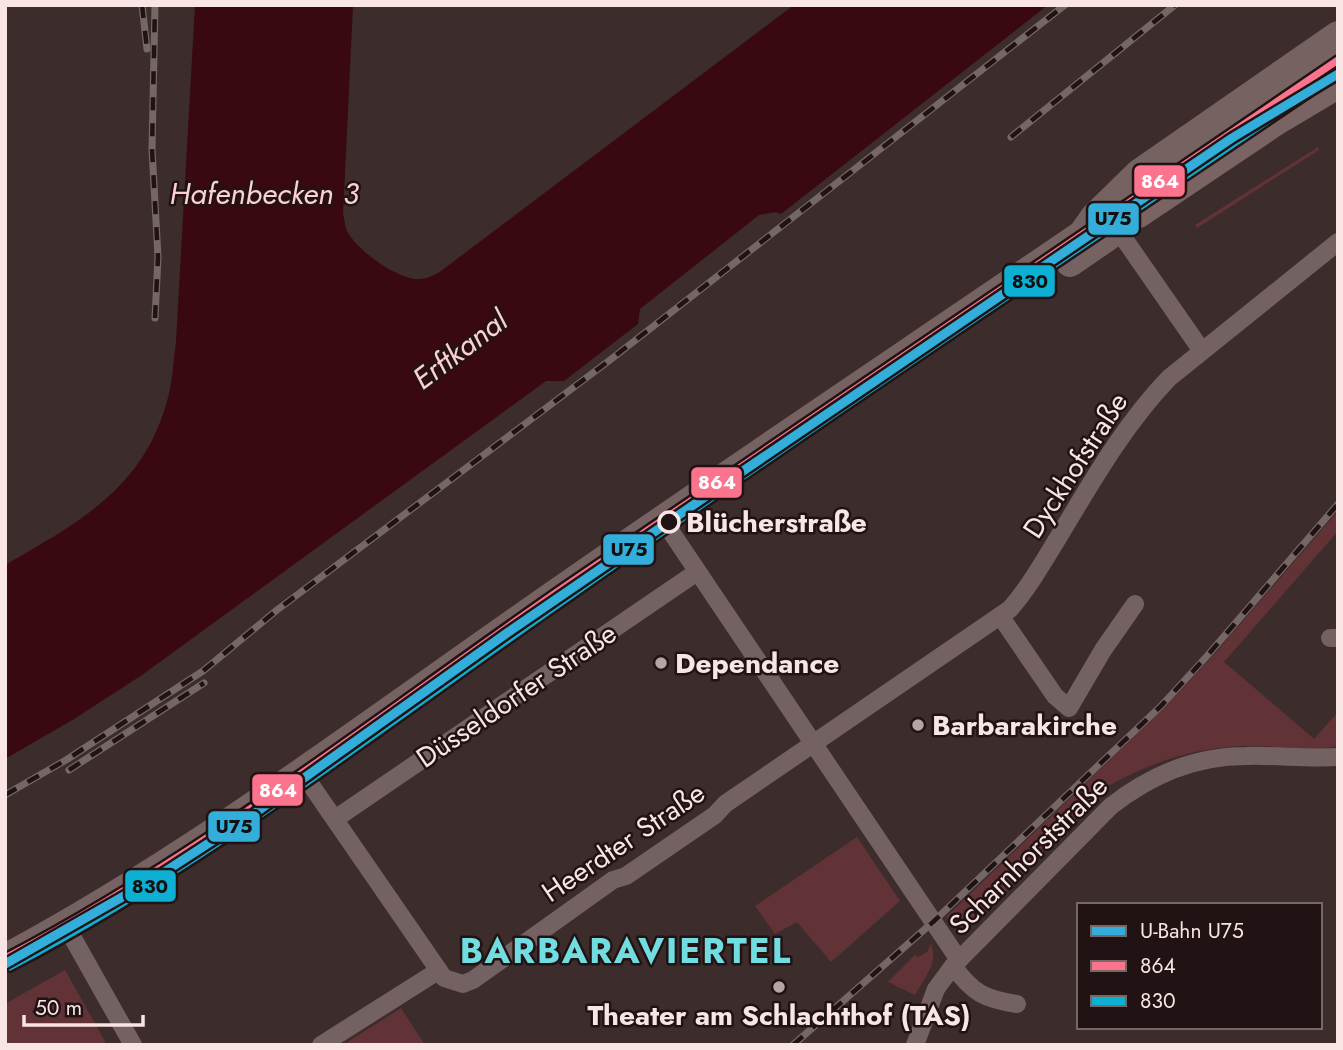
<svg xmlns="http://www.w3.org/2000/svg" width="1343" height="1050" viewBox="0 0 1343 1050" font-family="Jost,sans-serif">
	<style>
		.green { fill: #623336 }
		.water { fill: #390810 }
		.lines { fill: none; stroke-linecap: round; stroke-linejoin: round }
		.street { stroke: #746262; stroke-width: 18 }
		.secondary { stroke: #796363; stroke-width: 24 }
		.primary { stroke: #776262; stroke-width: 28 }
		.rail-casing { stroke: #766767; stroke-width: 7 }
		.rail { stroke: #211313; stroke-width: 4.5; stroke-dasharray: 13; stroke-linecap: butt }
		.bus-1-casing { stroke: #211313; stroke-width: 12 }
		.bus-2-casing { stroke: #211313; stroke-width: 12 }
		.bus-1 { stroke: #fc738d; stroke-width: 7 }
		.bus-2 { stroke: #0dafd3; stroke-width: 7 }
		.metro-1-casing { stroke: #211313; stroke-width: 14 }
		.metro-1 { stroke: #33aeda; stroke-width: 9 }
		.stop-dot { fill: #211313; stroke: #fae5e5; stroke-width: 3.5 }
		.poi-dot { fill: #b8a4a4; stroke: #211313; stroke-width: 2.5 }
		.labels { text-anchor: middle; stroke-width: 5; stroke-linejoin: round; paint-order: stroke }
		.street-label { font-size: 28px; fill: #fae5e5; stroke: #211313 }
		.stop-label { font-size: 28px; font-weight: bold; fill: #fae5e5; stroke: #211313; text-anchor: start }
		.poi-label { font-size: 28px; font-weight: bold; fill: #fae5e5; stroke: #211313; text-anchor: start }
		.water-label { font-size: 30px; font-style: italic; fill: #fecfd0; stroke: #211313 }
		.district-label { font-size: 35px; font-weight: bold; letter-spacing: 2px; fill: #71dde0; stroke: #211313 }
		.line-badge { stroke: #211313; stroke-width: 2.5 }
		.badge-label { font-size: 19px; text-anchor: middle; font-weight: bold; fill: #fff }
		.pale-badge-label { font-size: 19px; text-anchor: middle; font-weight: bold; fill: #111 }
	</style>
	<rect width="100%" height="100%" fill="#3d2c2c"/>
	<g class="green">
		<polygon points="1318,147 1319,150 1197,228 1195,225"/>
		<path d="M1338,511V531L1224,662L1314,739L1337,713L1338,746C1309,753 1279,745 1250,746C1199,746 1149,762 1105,788L977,921C965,930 955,929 946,917L1163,709L1210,659Z"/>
		<polygon points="857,837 900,901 831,962 797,922 775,934 755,906"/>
		<path d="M931,944C939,963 924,978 915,995L888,982L915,955L918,957L927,952Z"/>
		<polygon points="65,970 107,1045 5,1045 5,1004"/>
		<polygon points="401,1008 425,1045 343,1045"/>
	</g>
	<path class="water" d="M195,5H353L343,215C345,220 345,227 347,231C358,251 393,276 415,279C425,280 433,276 441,271L794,5H1048L781,214L776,212L759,215L640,309L638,324L564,381H546L142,675L74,719L5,759V565C83,520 149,485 170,389C173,373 174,357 176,341Z"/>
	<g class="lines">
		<g class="street">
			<polyline points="1118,230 1202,351"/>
			<polyline points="663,520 959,960"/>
			<polyline points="1001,617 1055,696 1069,708 1103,650 1135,604"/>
			<polyline points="1330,638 1338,638"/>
			<path d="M302,772L444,978L463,984L473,980L613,880L626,876L715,815L725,804L1010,609C1030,586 1045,559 1061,533C1094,478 1125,424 1169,378L1338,242"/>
			<polyline points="335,819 697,572"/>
			<polyline points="66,926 133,1045"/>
			<path d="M953,966C973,993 984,999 1017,1004"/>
			<polyline points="321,1045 438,971"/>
			<path d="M915,1045L936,989L953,966L1111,806C1151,775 1194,756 1246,756C1277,755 1306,759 1338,757"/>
		</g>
		<g class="secondary">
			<polyline points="1139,216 1276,124 1338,87"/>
			<polyline points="1104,219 1338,60"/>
		</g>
		<g class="primary">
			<polyline points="1070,263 1118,230"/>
			<path d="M5,958C182,863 342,743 506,628C696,494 890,365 1082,234L1094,217L1139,173L1338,35"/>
		</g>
		<defs>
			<g id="rail">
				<polyline points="142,5 147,49"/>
				<polyline points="1011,137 1175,5"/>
				<polyline points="155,318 158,257 152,149 155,5"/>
				<polyline points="69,770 204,683"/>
				<polyline points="5,795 66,760 203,671 277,610 610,360 1065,5"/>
				<polyline points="793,1045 933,922 1161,706 1207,656 1338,504"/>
			</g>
		</defs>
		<use href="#rail" class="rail-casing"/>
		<use href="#rail" class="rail"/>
		<defs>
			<path id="bus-1" d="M5,958C206,853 384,711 570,583C825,407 1082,234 1338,60"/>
			<path id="bus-2" d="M10,967C209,863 388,722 573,594C826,417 1083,246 1338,73"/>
		</defs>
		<use href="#bus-1" class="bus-1-casing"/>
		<use href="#bus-2" class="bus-2-casing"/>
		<use href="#bus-1" class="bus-1"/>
		<use href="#bus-2" class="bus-2"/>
		<defs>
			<polyline id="metro-1" points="5,964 152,880 255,813 507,633 721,486 1232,138 1338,74"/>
		</defs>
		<use href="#metro-1" class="metro-1-casing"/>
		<use href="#metro-1" class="metro-1"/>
	</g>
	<circle class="stop-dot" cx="669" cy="522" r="10"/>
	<g class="poi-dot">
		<circle cx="661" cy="663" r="7"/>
		<circle cx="918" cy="725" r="7"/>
		<circle cx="779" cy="987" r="7"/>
	</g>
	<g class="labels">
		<g class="street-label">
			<text transform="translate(1075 465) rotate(-57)" y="10">Dyckhofstraße</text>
			<text transform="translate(516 695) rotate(-34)" y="10">Düsseldorfer Straße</text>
			<text transform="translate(623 842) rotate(-34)" y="10">Heerdter Straße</text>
			<text transform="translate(1028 855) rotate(-45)" y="10">Scharnhorststraße</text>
		</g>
		<g class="stop-label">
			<text x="686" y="532">Blücherstraße</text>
		</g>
		<g class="poi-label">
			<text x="675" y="673">Dependance</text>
			<text x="932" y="735">Barbarakirche</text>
			<text x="779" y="1025" text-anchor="middle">Theater am Schlachthof (TAS)</text>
		</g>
		<g class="water-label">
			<text x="264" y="204">Hafenbecken 3</text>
			<text transform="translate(460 350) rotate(-37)" y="10">Erftkanal</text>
		</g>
		<g class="district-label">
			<text x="626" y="963">BARBARAVIERTEL</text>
		</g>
	</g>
	<g class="line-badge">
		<rect x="1133" y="164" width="53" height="34" rx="7" fill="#fc738d"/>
		<rect x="1087" y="202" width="53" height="34" rx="7" fill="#33aeda"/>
		<rect x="1003" y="264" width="53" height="34" rx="7" fill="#0dafd3"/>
		<rect x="690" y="466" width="53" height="33" rx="7" fill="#fc738d"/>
		<rect x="602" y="533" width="53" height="33" rx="7" fill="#33aeda"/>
		<rect x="251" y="773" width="53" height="34" rx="7" fill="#fc738d"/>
		<rect x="207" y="810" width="54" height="33" rx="7" fill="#33aeda"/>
		<rect x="124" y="869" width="53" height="34" rx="7" fill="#0dafd3"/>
	</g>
	<g class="badge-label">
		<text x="1160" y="188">864</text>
		<text x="717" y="489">864</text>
		<text x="278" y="797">864</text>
	</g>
	<g class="pale-badge-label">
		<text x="1113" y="225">U75</text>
		<text x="1030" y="288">830</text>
		<text x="629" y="556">U75</text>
		<text x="234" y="833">U75</text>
		<text x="150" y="893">830</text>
	</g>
	<rect width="1343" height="1050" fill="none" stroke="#fae5e5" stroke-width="14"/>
	<rect x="1077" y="903" width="245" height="126" fill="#211313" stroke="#786767" stroke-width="2"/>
	<rect x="1091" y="926" width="35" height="10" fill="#33aeda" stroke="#786767" stroke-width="2"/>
	<text x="1140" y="938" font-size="21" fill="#fae5e5">U-Bahn U75</text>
	<rect x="1091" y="961" width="35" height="10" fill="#fc738d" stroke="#786767" stroke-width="2"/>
	<text x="1140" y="973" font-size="21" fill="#fae5e5">864</text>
	<rect x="1091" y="996" width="35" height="10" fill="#0dafd3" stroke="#786767" stroke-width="2"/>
	<text x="1140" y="1008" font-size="21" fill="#fae5e5">830</text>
	<path d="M24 1015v10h119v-10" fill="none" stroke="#fae5e5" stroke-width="3.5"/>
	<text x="35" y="1015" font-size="21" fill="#fae5e5" stroke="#211313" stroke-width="5" paint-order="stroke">50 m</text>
</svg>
